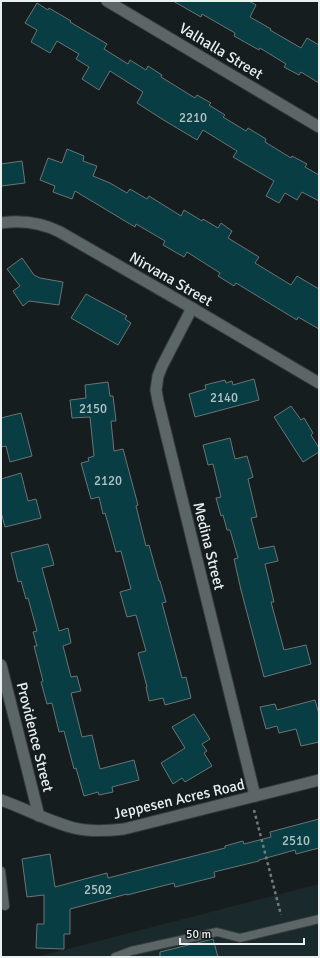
<svg xmlns="http://www.w3.org/2000/svg" width="320" height="958" viewBox="0 0 320 958" font-family="Signika,sans-serif">
	<style>
		.built { fill: #1a292b }
		.building { fill: #083d43; stroke: #6b7475 }
		.lines { fill: none; stroke-linecap: round; stroke-linejoin: round }
		.service-casing { stroke: #363a3b; stroke-width: 10 }
		.minor-casing { stroke: #363a3b; stroke-width: 13 }
		.path { stroke: #757b7c; stroke-width: 2.5; stroke-dasharray: 3 3; stroke-linecap: butt }
		.service { stroke: #5d6667; stroke-width: 8 }
		.minor { stroke: #5d6667; stroke-width: 11 }
		.labels { text-anchor: middle; stroke-width: 3.5; stroke-linejoin: round; paint-order: stroke }
		.number-label { font-size: 13px; fill: #b2c2c5 }
		.street-label { font-size: 15px; fill: #eaeff0; stroke: #161d1e }
	</style>
	<rect width="100%" height="100%" fill="#161d1e"/>
	<polygon class="built" points="319,884 319,957 36,957"/>
	<g class="building">
		<polygon points="173,1 249,1 256,5 250,17 271,29 270,30 301,48 307,38 319,45 319,83 301,72 299,75 284,67 286,64 260,48 259,50 234,36 235,33 202,14 201,17"/>
		<polygon points="37,3 48,10 49,8 71,21 70,22 107,44 104,49 128,64 130,60 146,70 148,66 162,75 161,77 195,98 197,95 211,103 209,105 225,115 223,117 246,131 248,128 266,139 265,142 291,158 292,156 307,164 305,167 319,175 319,201 302,192 297,200 285,193 279,203 266,196 274,181 233,157 237,151 203,130 197,140 162,119 137,103 143,92 110,71 99,90 82,79 89,67 76,59 79,54 57,41 50,53 31,42 37,30 25,23"/>
		<polygon points="67,149 84,156 83,161 97,166 93,176 110,183 127,193 130,189 147,199 149,196 181,216 184,210 202,221 203,219 218,228 221,223 232,231 228,238 259,257 255,263 291,285 297,276 319,289 319,329 298,317 297,320 236,283 234,286 218,276 220,273 187,252 184,257 163,245 165,241 136,224 135,227 75,191 72,199 53,192 55,186 40,180 48,158 62,163"/>
		<polygon points="22,161 25,183 1,186 1,164"/>
		<polygon points="22,258 34,275 40,278 63,282 59,305 29,301 23,306 13,291 20,286 7,269"/>
		<polygon points="86,294 127,316 125,319 131,323 118,345 71,318"/>
		<polygon points="254,379 259,400 195,417 189,394 206,389 205,385 225,380 226,383 232,381 233,385"/>
		<polygon points="108,382 110,396 113,396 116,421 111,421 114,451 123,449 138,505 136,506 146,546 149,545 159,581 160,581 166,602 162,603 182,678 186,677 191,698 165,705 163,698 149,701 146,687 147,687 138,653 146,651 136,615 127,617 120,592 131,589 121,551 116,552 105,513 103,514 99,497 91,499 81,463 89,461 88,458 94,456 90,417 72,418 70,400 86,398 85,385"/>
		<polygon points="291,406 301,420 304,418 313,433 311,435 319,448 319,452 303,462 274,417"/>
		<polygon points="21,413 32,456 10,462 6,446 1,447 1,418"/>
		<polygon points="230,438 235,459 247,456 253,477 248,479 257,517 251,518 259,549 274,546 278,561 265,564 274,602 271,602 284,650 306,645 311,664 264,677 241,590 234,559 238,558 230,530 227,530 223,515 221,516 216,498 221,497 213,464 208,465 203,445"/>
		<polygon points="21,473 28,501 36,499 41,518 5,527 1,512 1,479"/>
		<polygon points="48,544 54,565 42,568 59,631 68,628 71,643 63,646 71,677 77,676 81,691 71,693 82,737 92,735 100,769 134,760 139,780 112,787 113,792 99,795 98,792 84,796 76,768 74,769 64,731 59,732 52,703 47,704 41,682 43,681 34,646 37,646 33,632 37,631 28,598 26,599 21,581 18,582 11,553"/>
		<polygon points="315,700 319,714 319,742 301,746 296,729 279,733 277,726 266,729 260,707 275,704 277,710"/>
		<polygon points="194,714 210,739 202,744 207,751 204,753 212,766 185,782 182,778 173,784 161,763 185,748 172,727"/>
		<polygon points="319,819 319,848 296,854 295,850 259,860 259,861 214,872 215,877 175,887 174,883 127,895 127,894 70,909 70,934 64,934 64,949 36,948 37,924 44,924 44,895 27,897 22,859 50,854 55,887 107,873 108,878 225,848 225,846 243,841 244,844 271,837 270,832"/>
		<polygon points="213,939 218,957 160,957 160,952"/>
	</g>
	<g class="lines">
		<defs>
			<g id="service">
				<polyline points="1,871 5,906"/>
				<polyline points="115,957 131,951 217,932 240,938 319,919"/>
			</g>
			<g id="minor">
				<polyline points="107,1 319,127"/>
				<path d="M1,223C21,220 42,223 60,232L192,308L319,383"/>
				<polyline points="192,308 162,366 158,376 156,390 158,401 255,796"/>
				<polyline points="1,665 39,816"/>
				<path d="M1,800C26,809 48,821 74,828C90,832 107,831 124,829L319,780"/>
			</g>
		</defs>
		<use href="#service" class="service-casing"/>
		<use href="#minor" class="minor-casing"/>
		<polyline class="path" points="254,810 281,915"/>
		<use href="#service" class="service"/>
		<use href="#minor" class="minor"/>
	</g>
	<g class="labels">
		<g class="number-label">
			<text x="193" y="122">2210</text>
			<text x="224" y="402">2140</text>
			<text x="93" y="413">2150</text>
			<text x="108" y="485">2120</text>
			<text x="296" y="845">2510</text>
			<text x="98" y="894">2502</text>
		</g>
		<g class="street-label">
			<text transform="translate(221 51) rotate(31)" y="5">Valhalla Street</text>
			<text transform="translate(171 279) rotate(30)" y="5">Nirvana Street</text>
			<text transform="translate(209 546) rotate(76)" y="5">Medina Street</text>
			<text transform="translate(35 737) rotate(76)" y="5">Providence Street</text>
			<text transform="translate(179 799) rotate(-13)" y="5">Jeppesen Acres Road</text>
		</g>
	</g>
	<rect width="320" height="958" fill="none" stroke="#eaeff0" stroke-width="4"/>
	<path d="M180 938v6h124v-6" fill="none" stroke="#eaeff0" stroke-width="2"/>
	<text x="186" y="938" font-size="12" fill="#eaeff0" stroke="#161d1e" stroke-width="3" paint-order="stroke">50 m</text>
</svg>
